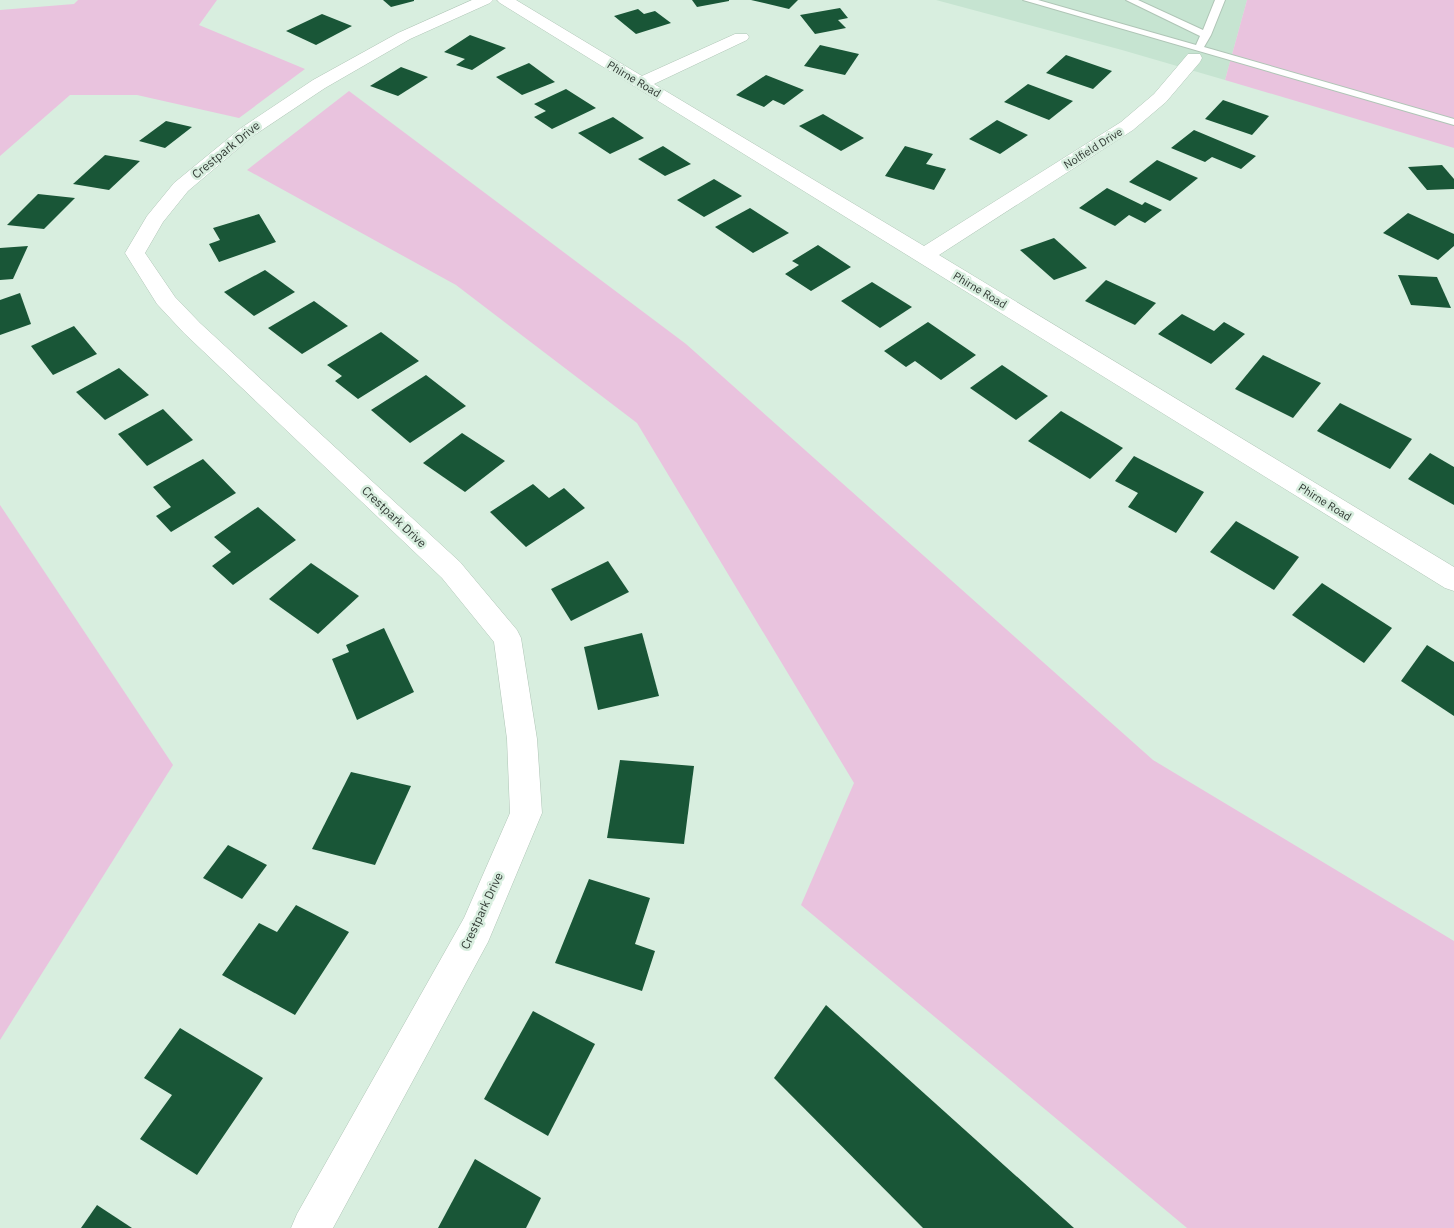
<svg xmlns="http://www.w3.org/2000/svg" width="1454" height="1228" viewBox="0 0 1454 1228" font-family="'IBM Plex Sans',sans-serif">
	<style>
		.built { fill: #c6e4d1 }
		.green { fill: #e9c3de }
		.building { fill: #195637 }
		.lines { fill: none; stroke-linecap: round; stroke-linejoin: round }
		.lane-casing { stroke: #afc5b6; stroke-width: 2 }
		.street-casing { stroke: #afc5b6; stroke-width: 1 }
		.lane { fill: #fff; fill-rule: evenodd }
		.street { fill: #fff; fill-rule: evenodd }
		.labels { text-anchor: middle; stroke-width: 5; stroke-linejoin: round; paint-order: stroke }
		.far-street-label { font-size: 11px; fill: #2f3832; stroke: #d8eedf }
		.street-label { font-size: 12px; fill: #2f3832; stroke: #d8eedf }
	</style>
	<rect width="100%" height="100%" fill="#d8eedf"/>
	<polygon class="built" points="936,0 1247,0 1225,80 1122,50"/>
	<g class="green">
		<polygon points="78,0 217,0 199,25 305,69 239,118 137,95 70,95 0,156 0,10 74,4"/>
		<polygon points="1247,0 1454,0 1454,148 1225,80"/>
		<polygon points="349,91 686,344 1153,760 1454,941 1454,1228 1187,1228 801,905 854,783 637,423 456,285 247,170"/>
		<polygon points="0,505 173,765 0,1040"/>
	</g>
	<g class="building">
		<polygon points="383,0 414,0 414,1 391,7"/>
		<polygon points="692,0 729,0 729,1 697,7"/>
		<polygon points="751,0 798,0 789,9"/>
		<polygon points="840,8 848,18 838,20 846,28 815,34 800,15"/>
		<polygon points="638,9 644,14 655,11 671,23 636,34 614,16"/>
		<polygon points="322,14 352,26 316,45 286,31"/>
		<polygon points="470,35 506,48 472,70 456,65 465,59 444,52"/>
		<polygon points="820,45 859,54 845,75 804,66"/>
		<polygon points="1066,55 1112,71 1093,89 1046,73"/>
		<polygon points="529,63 555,82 522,95 496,77"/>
		<polygon points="401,67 428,77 398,96 370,86"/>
		<polygon points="766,75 804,90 784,105 773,100 764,107 736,95"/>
		<polygon points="1028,84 1073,101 1049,120 1004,102"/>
		<polygon points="566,89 596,108 552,129 534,117 546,111 534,104"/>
		<polygon points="1223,100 1269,116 1252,135 1205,119"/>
		<polygon points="823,114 864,138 841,151 799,126"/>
		<polygon points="613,117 644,138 610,154 578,133"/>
		<polygon points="997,120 1028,135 1000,154 969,139"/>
		<polygon points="166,121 192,127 165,148 139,141"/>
		<polygon points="1194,130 1256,156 1241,169 1212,157 1205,162 1171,148"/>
		<polygon points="663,146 691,164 665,176 638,159"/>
		<polygon points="905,146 933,154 926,164 946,169 934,190 885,176"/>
		<polygon points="105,155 140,161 109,190 73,184"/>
		<polygon points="1157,160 1198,178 1170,201 1129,182"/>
		<polygon points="1442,165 1454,179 1454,189 1427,190 1408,167"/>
		<polygon points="714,179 742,196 704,217 677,200"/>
		<polygon points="1107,188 1142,205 1145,202 1162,210 1145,223 1129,215 1115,226 1079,208"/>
		<polygon points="38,194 75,198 44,229 7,225"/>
		<polygon points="750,208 789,233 753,253 715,227"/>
		<polygon points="1408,213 1454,234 1454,246 1438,260 1383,233"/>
		<polygon points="259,214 276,242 219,262 209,244 220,240 213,228"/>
		<polygon points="1054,238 1087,268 1054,280 1020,250"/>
		<polygon points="818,245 851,267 811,291 785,274 799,265 792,261"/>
		<polygon points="28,246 13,279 0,280 0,248"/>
		<polygon points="265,270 295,292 254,316 224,292"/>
		<polygon points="1398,275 1437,277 1451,308 1411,305"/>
		<polygon points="1106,280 1156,303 1135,325 1085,301"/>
		<polygon points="872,282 912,307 880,328 841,301"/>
		<polygon points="20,293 31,324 0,335 0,300"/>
		<polygon points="314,301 348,326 302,354 268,328"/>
		<polygon points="1182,314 1214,331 1224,322 1245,334 1211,364 1158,334"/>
		<polygon points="928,322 976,355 941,380 915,361 906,367 884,351"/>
		<polygon points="74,326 97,354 53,375 31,346"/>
		<polygon points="381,332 419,361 358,399 335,381 342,376 327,365"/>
		<polygon points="1263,355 1321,383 1293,418 1235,389"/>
		<polygon points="1002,365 1048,396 1016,420 970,388"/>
		<polygon points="119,368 149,395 105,420 76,392"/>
		<polygon points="426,375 466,406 410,443 371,410"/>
		<polygon points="1340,403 1412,439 1390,469 1317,431"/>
		<polygon points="163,409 193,440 147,466 118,434"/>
		<polygon points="1061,411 1123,448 1090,479 1028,441"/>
		<polygon points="462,433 505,461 465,492 423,463"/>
		<polygon points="1430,453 1454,467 1454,505 1408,479"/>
		<polygon points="1134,456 1204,492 1176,533 1128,507 1138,493 1115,481"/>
		<polygon points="203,459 236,493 171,532 156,516 171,507 153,487"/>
		<polygon points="533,484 549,498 564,488 585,508 526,547 490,512"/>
		<polygon points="258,507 296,540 233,585 212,566 231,552 214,537"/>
		<polygon points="1236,521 1299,557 1274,590 1210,552"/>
		<polygon points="608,561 629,592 571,621 551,589"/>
		<polygon points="311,563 359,596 318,634 269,599"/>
		<polygon points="1322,583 1392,628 1364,663 1292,615"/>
		<polygon points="384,628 414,692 357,720 332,659 349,652 346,645"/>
		<polygon points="642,633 659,696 598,710 584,647"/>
		<polygon points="1427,645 1454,662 1454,716 1401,681"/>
		<polygon points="620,760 694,766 684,844 607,838"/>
		<polygon points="351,772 411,786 375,865 312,849"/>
		<polygon points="228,845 267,865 242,899 203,878"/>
		<polygon points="589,879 650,898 635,944 655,951 642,991 555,963"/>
		<polygon points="296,905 349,932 295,1015 222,975 259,923 277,932"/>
		<polygon points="826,1005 1074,1228 923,1228 774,1078"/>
		<polygon points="533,1011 595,1044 548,1136 484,1099"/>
		<polygon points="180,1028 263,1078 197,1175 140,1139 172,1095 144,1078"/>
		<polygon points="475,1159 541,1198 526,1228 438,1228"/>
		<polygon points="97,1205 132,1228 81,1228"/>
	</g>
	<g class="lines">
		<defs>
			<polygon id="lane" points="1023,0 1038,0 1196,45 1200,36 1126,0 1138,0 1203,30 1215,0 1225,0 1211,35 1204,47 1454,119 1454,125"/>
			<g id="street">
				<polygon points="472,0 493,0 490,3 410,39 325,88 253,136 188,191 163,222 145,253 175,297 200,323 460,562 517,630 521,638 537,739 542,813 488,942 333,1228 291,1228 297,1214 464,918 510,813 507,739 494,642 442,578 184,333 157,304 125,253 147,216 174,183 241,128 313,80 398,33"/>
				<polygon points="497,0 516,0 642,76 735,34 747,34 749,37 747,40 654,84 924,246 1121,122 1154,94 1188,54 1200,54 1202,58 1200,62 1166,102 1133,130 939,255 1454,567 1454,591 1445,588 500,3"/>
			</g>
		</defs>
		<use href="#lane" class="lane-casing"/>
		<use href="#street" class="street-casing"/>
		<use href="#lane" class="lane"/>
		<use href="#street" class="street"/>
	</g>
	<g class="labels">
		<g class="far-street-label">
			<text transform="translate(634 79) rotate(31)" y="4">Phirne Road</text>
			<text transform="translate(1093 148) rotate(-32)" y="4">Nolfield Drive</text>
			<text transform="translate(980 290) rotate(31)" y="4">Phirne Road</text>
			<text transform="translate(1325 502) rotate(32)" y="4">Phirne Road</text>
		</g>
		<g class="street-label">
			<text transform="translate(226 150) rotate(-39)" y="4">Crestpark Drive</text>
			<text transform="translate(394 517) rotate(43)" y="4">Crestpark Drive</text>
			<text transform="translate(482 911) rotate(-65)" y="4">Crestpark Drive</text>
		</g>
	</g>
</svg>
